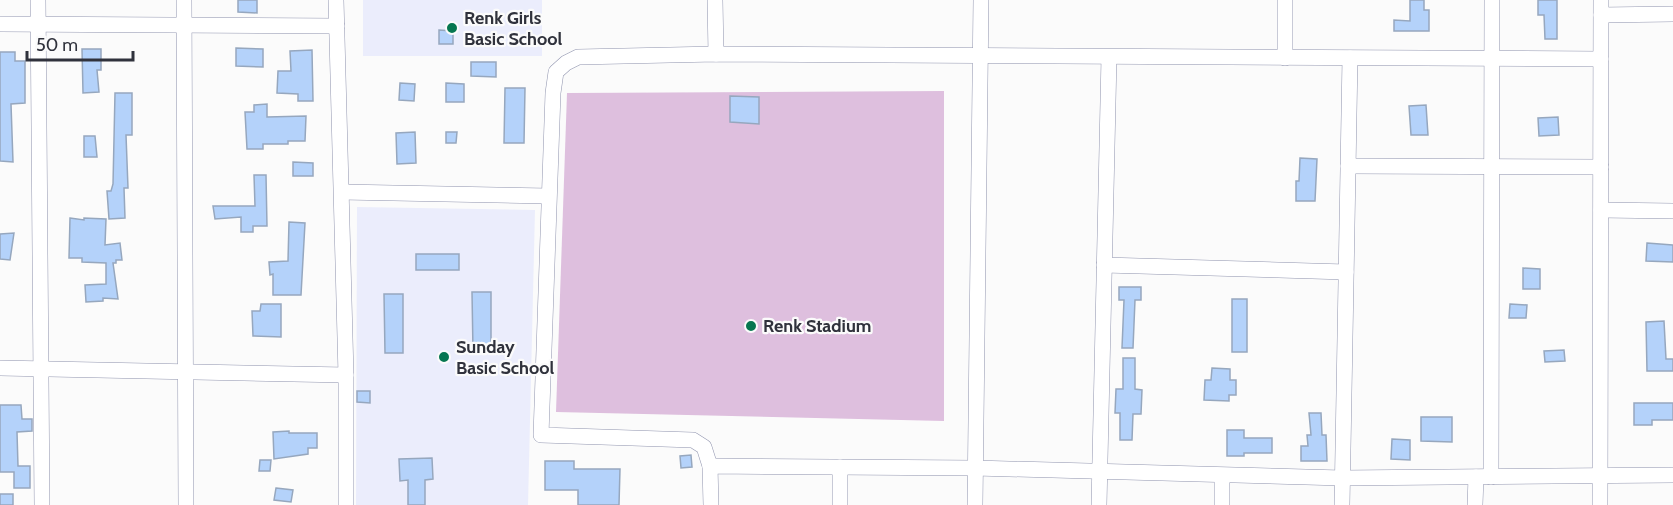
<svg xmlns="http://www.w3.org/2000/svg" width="1673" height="505" viewBox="0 0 1673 505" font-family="Cabin,sans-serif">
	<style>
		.built { fill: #ebedfc }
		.green { fill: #debfde }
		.building { fill: #b4d2fa; stroke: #96a7be; stroke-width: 1.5 }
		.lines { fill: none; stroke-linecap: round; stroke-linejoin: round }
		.street-casing { stroke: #9195af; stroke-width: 16 }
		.street { stroke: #fff; stroke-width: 15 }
		.poi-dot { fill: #067650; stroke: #fbfbfb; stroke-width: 2 }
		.labels { text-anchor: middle; stroke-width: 4.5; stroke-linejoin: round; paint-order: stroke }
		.poi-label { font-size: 18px; font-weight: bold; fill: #30323c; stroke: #fbfbfb; text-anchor: start }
	</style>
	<rect width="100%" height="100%" fill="#fbfbfb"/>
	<g class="built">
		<rect x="363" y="0" width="179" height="56"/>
		<polygon points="357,207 535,210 528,505 356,505"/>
	</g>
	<polygon class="green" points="944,91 944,421 556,412 567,93"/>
	<g class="building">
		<polygon points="238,0 257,0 257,13 238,12"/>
		<polygon points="1410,0 1424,0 1424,10 1429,10 1429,31 1394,31 1394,20 1410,21"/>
		<polygon points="1538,0 1557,0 1557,39 1545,39 1544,15 1538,15"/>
		<polygon points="439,30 453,31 453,44 439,44"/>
		<polygon points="236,48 263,49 263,67 236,66"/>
		<polygon points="82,49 101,49 101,70 97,70 99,92 83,93"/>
		<polygon points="312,50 313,101 298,101 298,94 277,93 278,71 291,71 290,51"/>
		<polygon points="0,52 15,52 15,61 25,61 25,103 11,104 13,162 0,161"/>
		<polygon points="471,62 496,62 496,77 471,76"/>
		<polygon points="400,83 415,84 414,101 399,100"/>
		<polygon points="446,83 464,84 464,102 446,102"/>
		<polygon points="505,88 525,88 524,143 504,143"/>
		<polygon points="115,93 132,93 132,135 126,135 128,188 124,188 125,218 109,219 107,191 111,191 113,184"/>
		<polygon points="730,96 759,97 759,124 730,122"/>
		<polygon points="267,104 267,117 306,116 305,141 288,141 288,144 263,144 263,149 247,149 245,112 254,112 254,105"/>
		<polygon points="1426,105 1428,135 1411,135 1409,106"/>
		<polygon points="1558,117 1559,135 1539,136 1538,118"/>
		<polygon points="415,132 416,163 397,164 396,133"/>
		<polygon points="446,132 457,132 456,143 446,143"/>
		<polygon points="84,136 95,136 97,157 84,157"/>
		<polygon points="1300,158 1317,159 1315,201 1296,201 1296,181 1299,181"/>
		<polygon points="293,162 313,163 313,176 293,176"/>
		<polygon points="254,175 266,175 267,226 253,226 253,232 241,232 241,217 215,219 213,206 255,206"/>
		<polygon points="70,218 84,220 84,218 106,219 105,245 120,243 122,260 116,260 116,263 113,263 118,299 103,298 103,301 86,302 85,285 106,284 106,263 82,262 82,258 69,258"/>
		<polygon points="289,222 305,223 301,295 273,295 273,274 270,275 269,262 288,261"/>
		<polygon points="14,233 10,260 0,259 0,234"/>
		<polygon points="1647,243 1673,245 1673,262 1646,261"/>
		<rect x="416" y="254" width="43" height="16"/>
		<polygon points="1523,268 1540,269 1540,289 1523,289"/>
		<polygon points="1119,287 1141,287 1141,300 1135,300 1133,348 1122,348 1124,300 1119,300"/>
		<polygon points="472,292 491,292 491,351 473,351"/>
		<polygon points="384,294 403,294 403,353 385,353"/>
		<rect x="1232" y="299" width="15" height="53"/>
		<polygon points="261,304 281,304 281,337 253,336 252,311 260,311"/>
		<polygon points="1510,304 1527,305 1526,318 1509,318"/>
		<polygon points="1664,321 1666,359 1673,359 1673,371 1647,371 1646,322"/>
		<polygon points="1564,350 1565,361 1545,362 1544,351"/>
		<polygon points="1123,358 1135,358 1135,389 1142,390 1141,414 1133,414 1132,440 1120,440 1120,413 1115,413 1116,389 1123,389"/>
		<polygon points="1212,368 1230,369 1230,380 1236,380 1236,395 1229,395 1229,401 1204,400 1205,380 1211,380"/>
		<polygon points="357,391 370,391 370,403 357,402"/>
		<polygon points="1634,403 1673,403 1673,420 1652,420 1652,425 1634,425"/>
		<polygon points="0,405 21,405 22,419 32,419 32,431 17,432 18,466 30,466 30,488 14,488 14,472 0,472"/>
		<polygon points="1309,413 1321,413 1322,435 1326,435 1327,461 1301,461 1301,446 1308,446 1307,435 1311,435"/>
		<polygon points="1421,417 1452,417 1452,442 1421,441"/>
		<polygon points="1227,430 1244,430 1244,438 1272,438 1272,453 1244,453 1244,456 1227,456"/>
		<polygon points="289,431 289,433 317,433 317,448 308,448 308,454 274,459 273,432"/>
		<polygon points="1392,439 1410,440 1410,460 1391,459"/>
		<polygon points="691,455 692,467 681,468 680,456"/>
		<polygon points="432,458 433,479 425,480 425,505 408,505 408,480 400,481 399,459"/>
		<polygon points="260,460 271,460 270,471 259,471"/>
		<polygon points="545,461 574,461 574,469 620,469 619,505 578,505 578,490 545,490"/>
		<polygon points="276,488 293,490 291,502 274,500"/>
		<rect x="0" y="494" width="13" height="11"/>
	</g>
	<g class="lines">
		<defs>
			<g id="street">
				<polyline points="38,0 42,505"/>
				<polyline points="184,0 186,505"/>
				<polyline points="336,0 346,375 346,505"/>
				<polyline points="715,0 716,54"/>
				<polyline points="1601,15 1673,14"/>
				<polyline points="0,24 337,26"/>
				<polyline points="1285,58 1285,0"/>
				<polyline points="1348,166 1601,167"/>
				<polyline points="342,192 548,196"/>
				<polyline points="1601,210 1673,211"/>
				<polyline points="1104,265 1346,272"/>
				<polyline points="0,368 346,375"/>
				<polyline points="710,466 704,447 693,440 541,435 553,93 556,72 566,63 578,57 716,54 1601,59"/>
				<polyline points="1222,476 1222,505"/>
				<polyline points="1491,477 1492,0"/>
				<polyline points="711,505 710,466 975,468 1342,478 1673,475"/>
				<polyline points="840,505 840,467"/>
				<polyline points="975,505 981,0"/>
				<polyline points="1099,505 1109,57"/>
				<polyline points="1342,505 1350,58"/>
				<polyline points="1475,505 1476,477"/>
				<polyline points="1600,505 1601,0"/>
			</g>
		</defs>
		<use href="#street" class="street-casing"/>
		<use href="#street" class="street"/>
	</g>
	<g class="poi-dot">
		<circle cx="452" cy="28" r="6"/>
		<circle cx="751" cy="326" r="6"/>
		<circle cx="444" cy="357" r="6"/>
	</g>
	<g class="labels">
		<g class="poi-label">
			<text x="464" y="24">Renk Girls<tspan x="464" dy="21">Basic School</tspan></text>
			<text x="763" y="332">Renk Stadium</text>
			<text x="456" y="353">Sunday<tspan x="456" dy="21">Basic School</tspan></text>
		</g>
	</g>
	<path d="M27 51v9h106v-9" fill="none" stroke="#30323c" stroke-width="3"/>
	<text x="36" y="51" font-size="18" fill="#30323c" stroke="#fbfbfb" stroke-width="4.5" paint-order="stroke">50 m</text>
</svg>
